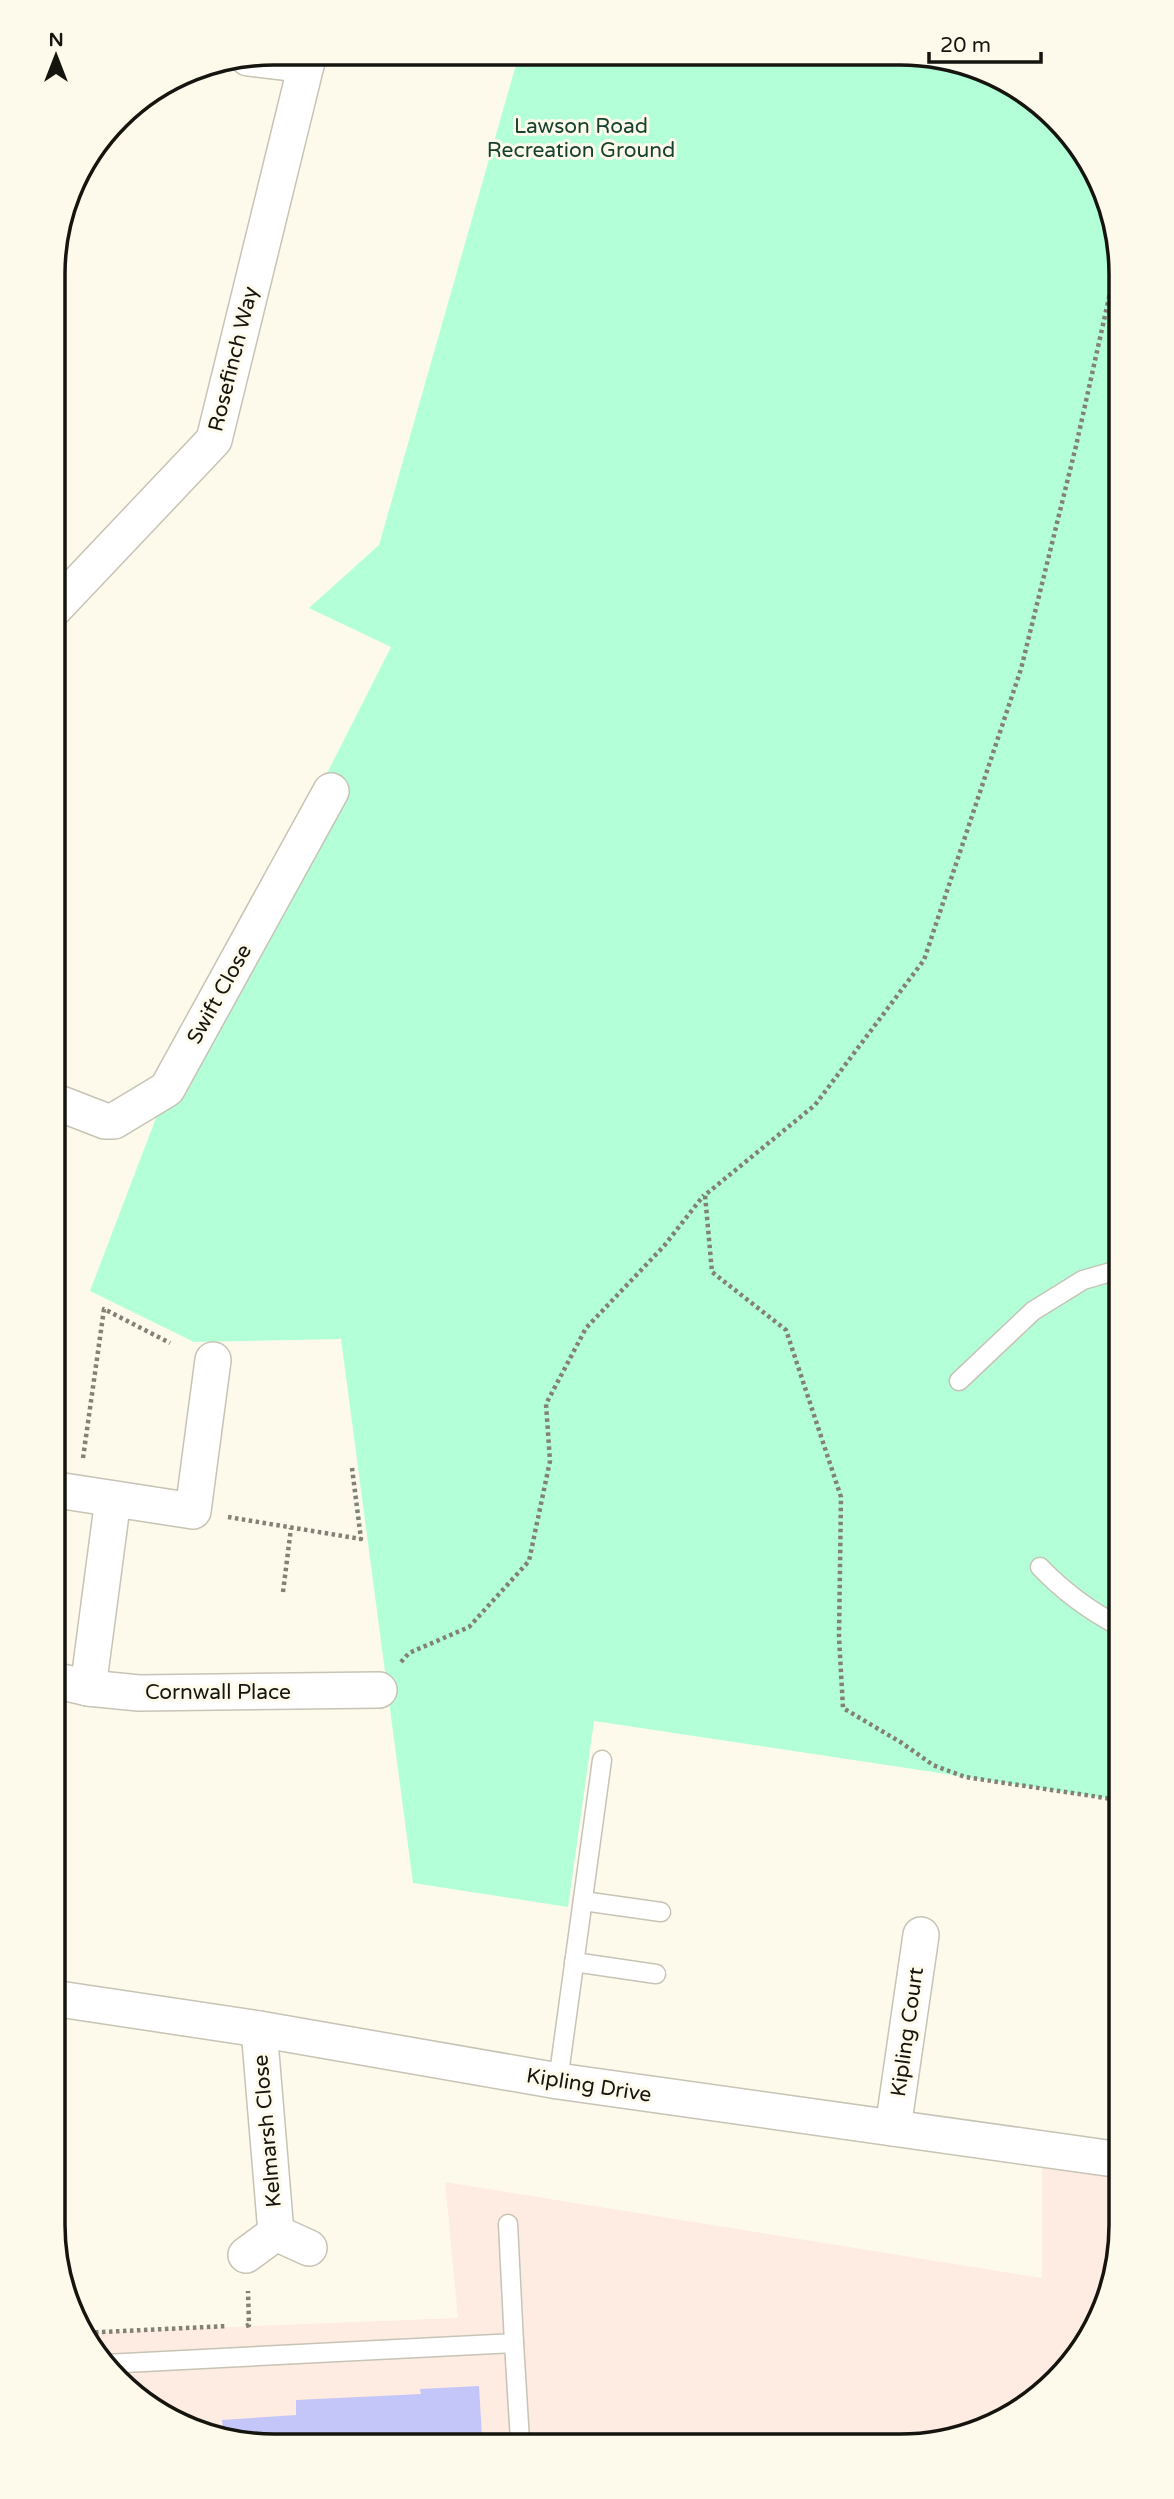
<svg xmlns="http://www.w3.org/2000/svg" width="1174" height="2499" viewBox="0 0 1174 2499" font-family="'Varela Round',sans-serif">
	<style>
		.education { fill: #feece2 }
		.green { fill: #b2ffd8 }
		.building { fill: #c4c6f9 }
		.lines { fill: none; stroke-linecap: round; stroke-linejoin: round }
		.service-casing { stroke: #c7c3b5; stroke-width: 21 }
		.minor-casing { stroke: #c7c3b5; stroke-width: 38 }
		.path { stroke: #838076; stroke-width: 4.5; stroke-dasharray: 3.5 3.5; stroke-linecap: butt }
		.service { stroke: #fff; stroke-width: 18 }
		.minor { stroke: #fff; stroke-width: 35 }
		.labels { text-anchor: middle; stroke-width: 6; stroke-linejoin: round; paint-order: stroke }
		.park-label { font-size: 21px; fill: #15412e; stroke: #fefaeb }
		.street-label { font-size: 21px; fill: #16140f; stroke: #fefaeb }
		.rim { fill: none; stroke: #16140f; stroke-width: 3.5 }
	</style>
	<rect width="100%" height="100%" fill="#fefaeb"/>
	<polygon class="education" points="1042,2149 1121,2160 1121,2240 1105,2310 1076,2360 1023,2409 958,2439 231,2442 128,2391 81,2333 458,2318 445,2182 1042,2278"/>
	<polygon class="green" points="519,54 943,57 1046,108 1084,151 1114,216 1119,1800 594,1721 568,1907 413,1883 341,1339 194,1342 90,1291 167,1089 391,647 309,608 379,545"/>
	<polygon class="building" points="479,2386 482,2436 424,2439 424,2441 231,2442 224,2439 222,2420 296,2415 296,2400 421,2394 420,2389"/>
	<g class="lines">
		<defs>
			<g id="service">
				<polyline points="959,1381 1033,1311 1083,1280 1118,1270"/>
				<path d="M1040,1567C1064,1592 1088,1610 1119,1626"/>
				<polyline points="583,1901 661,1912"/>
				<polyline points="574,1962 656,1974"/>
				<polyline points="558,2081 602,1760"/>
				<polyline points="514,2343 520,2441"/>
				<polyline points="105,2364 514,2343 508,2224"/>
			</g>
			<g id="minor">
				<polyline points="248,58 306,65"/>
				<polyline points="54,609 214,440 309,53"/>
				<polyline points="56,1102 105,1121 114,1121 167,1089 331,791"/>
				<polyline points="57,1490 193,1511 213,1360"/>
				<polyline points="58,1681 88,1688 139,1693 379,1690"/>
				<polyline points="88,1688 113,1499"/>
				<polyline points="59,1999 259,2029 558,2081 1121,2160"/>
				<polyline points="893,2128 921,1935"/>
				<polyline points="276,2233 309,2248"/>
				<polyline points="246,2255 276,2233 259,2029"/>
			</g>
		</defs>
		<use href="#service" class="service-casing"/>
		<use href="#minor" class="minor-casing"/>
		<g class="path">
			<polyline points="1114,275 1076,446 1021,669 924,960 815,1105 705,1195 712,1272 786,1330 841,1497 839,1637 843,1708 902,1743 933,1765 965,1777 1119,1800"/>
			<polyline points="83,1458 104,1309 170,1343"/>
			<polyline points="228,1517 361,1539 352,1468"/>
			<polyline points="283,1592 291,1528"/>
			<polyline points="401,1662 409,1653 469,1627 529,1561 550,1461 546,1404 586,1328 664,1246 704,1195"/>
			<polyline points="246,2326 249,2325 248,2291"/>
			<polyline points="81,2333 227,2326"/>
		</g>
		<use href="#service" class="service"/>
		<use href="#minor" class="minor"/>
	</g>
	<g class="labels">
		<g class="park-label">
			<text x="581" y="133">Lawson Road<tspan x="581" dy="24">Recreation Ground</tspan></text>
		</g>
		<g class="street-label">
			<text transform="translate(233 359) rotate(-76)" y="7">Rosefinch Way</text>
			<text transform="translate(219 994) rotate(-61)" y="7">Swift Close</text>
			<text x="218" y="1699">Cornwall Place</text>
			<text transform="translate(907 2032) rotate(-82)" y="7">Kipling Court</text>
			<text transform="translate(589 2085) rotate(9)" y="7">Kipling Drive</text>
			<text transform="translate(267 2131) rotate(-95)" y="7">Kelmarsh Close</text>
		</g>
	</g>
	<path d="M0 0H1174V2499H0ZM274 65H900A209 209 0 0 1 1109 274V2225A209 209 0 0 1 900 2434H274A209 209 0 0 1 65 2225V274A209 209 0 0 1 274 65Z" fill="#fefaeb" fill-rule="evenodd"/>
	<path class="rim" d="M274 65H900A209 209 0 0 1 1109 274V2225A209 209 0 0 1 900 2434H274A209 209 0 0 1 65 2225V274A209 209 0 0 1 274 65Z"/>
	<g transform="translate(56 56)" stroke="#fefaeb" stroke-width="5" paint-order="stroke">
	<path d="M0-5L12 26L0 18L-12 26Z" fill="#16140f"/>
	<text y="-10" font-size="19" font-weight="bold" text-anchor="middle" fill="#16140f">N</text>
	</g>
	<path d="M929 52v10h112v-10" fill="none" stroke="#16140f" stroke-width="3.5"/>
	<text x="940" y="52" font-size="21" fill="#16140f" stroke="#fefaeb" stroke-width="5" paint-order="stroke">20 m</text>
</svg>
